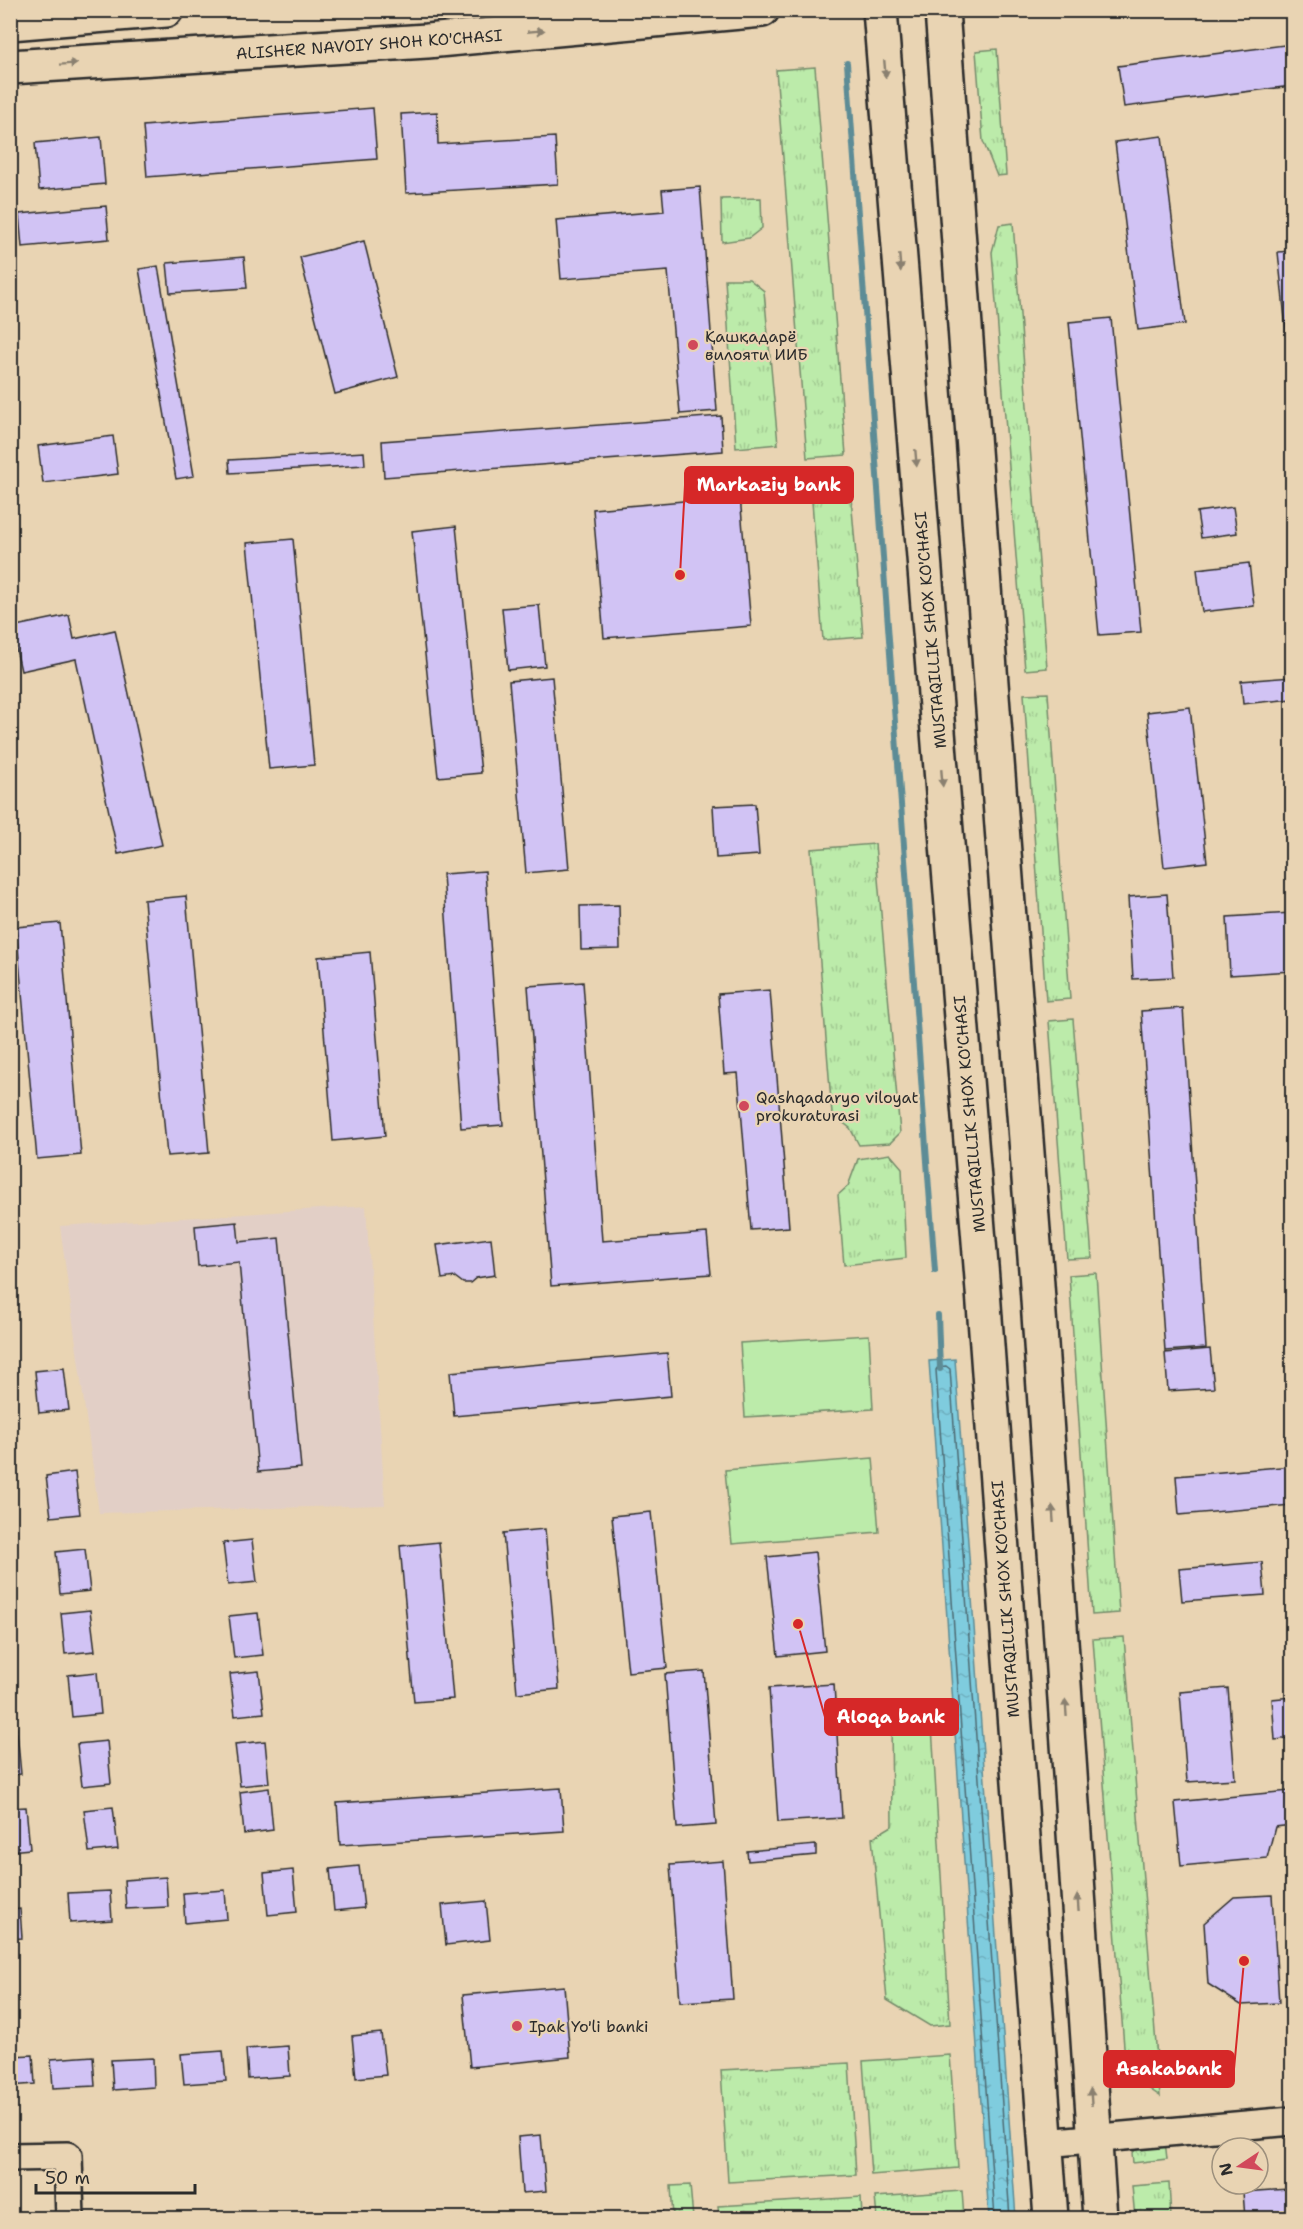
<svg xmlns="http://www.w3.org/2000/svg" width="1303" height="2229" viewBox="0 0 1303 2229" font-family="'Shantell Sans',sans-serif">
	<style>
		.built { fill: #e2cfc6 }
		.grass { fill: url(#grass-tufts); stroke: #748b6a; stroke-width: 1.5 }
		.pitch { fill: #bcebaa; stroke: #748b6a; stroke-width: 1.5 }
		.water { fill: url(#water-ripples); stroke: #5d8c96; stroke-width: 1.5 }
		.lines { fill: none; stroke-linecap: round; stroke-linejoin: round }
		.shore { stroke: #4d6b73; stroke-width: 1.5 }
		.stream { stroke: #5d8c96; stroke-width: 6 }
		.building { fill: #d1c3f4; stroke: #2b2b2b; stroke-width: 1.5 }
		.minor-casing { stroke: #2b2b2b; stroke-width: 32 }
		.major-casing { stroke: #2b2b2b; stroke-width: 38 }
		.minor { stroke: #e9d4b3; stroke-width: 27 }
		.major { stroke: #e9d4b3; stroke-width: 33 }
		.oneway { fill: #8a806f }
		.poi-dot { fill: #d1495b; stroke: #e9d4b3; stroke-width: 2 }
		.labels { text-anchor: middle; stroke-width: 4.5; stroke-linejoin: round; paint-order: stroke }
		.street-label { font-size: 16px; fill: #2b2b2b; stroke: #e9d4b3 }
		.poi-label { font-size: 16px; fill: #2b2b2b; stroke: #e9d4b3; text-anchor: start }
		.leader { fill: none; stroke: #d62828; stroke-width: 2 }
		.callout-dot { fill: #d62828; stroke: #e9d4b3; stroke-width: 2 }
		.callout { fill: #d62828; stroke: #d62828; stroke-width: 2 }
		.callout-label { font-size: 18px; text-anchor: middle; font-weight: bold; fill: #fff }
	</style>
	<defs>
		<pattern id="grass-tufts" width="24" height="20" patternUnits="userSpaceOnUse" patternTransform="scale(1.5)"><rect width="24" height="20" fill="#bcebaa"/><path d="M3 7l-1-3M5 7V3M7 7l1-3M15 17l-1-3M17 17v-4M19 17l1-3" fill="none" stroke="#a2ca92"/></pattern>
		<pattern id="water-ripples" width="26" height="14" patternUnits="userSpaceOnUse" patternTransform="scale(1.5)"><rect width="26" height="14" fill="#7fccde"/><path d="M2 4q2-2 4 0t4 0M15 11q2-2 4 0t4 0" fill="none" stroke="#6eafbf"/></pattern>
	</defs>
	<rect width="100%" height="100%" fill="#e9d4b3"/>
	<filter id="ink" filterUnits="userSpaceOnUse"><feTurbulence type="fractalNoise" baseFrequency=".0167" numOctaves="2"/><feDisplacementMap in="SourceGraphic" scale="12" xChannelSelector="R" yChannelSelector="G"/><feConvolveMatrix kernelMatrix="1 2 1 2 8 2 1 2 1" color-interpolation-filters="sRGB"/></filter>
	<g filter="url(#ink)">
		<polygon class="built" points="366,1206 385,1505 99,1513 60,1226"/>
		<g class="grass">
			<polygon points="997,49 1006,175 997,176 983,141 976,51"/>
			<polygon points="815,67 846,455 807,458 776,70"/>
			<polygon points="761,198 762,228 749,238 722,242 721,199"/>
			<polygon points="1013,223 1047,668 1025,670 992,252 999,225"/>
			<polygon points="725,279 749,279 764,291 778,444 736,448"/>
			<polygon points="850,486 863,637 823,640 811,489"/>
			<polygon points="1048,693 1070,999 1046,1001 1024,694"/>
			<polygon points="875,844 900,1133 890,1143 859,1145 850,1128 832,1114 811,849"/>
			<polygon points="1073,1019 1092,1258 1067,1259 1049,1021"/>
			<polygon points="890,1154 902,1168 906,1258 844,1265 838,1195 848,1186 858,1159"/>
			<polygon points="1096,1273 1119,1613 1092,1615 1069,1275"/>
			<polygon points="1124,1637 1160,2096 1126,2073 1093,1639"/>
			<polygon points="931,1710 950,2024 930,2026 887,2000 872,1838 892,1826 891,1715"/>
			<polygon points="950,2055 958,2168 871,2175 863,2061"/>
			<polygon points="849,2063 856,2175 728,2182 721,2070"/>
			<polygon points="1165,2141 1167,2159 1133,2163 1132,2153 1145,2143"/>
			<polygon points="1169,2183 1171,2218 1135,2218 1132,2186"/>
			<polygon points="690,2185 693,2218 673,2218 671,2186"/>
			<polygon points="962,2191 964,2218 877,2218 875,2197"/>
			<polygon points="861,2197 862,2218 719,2218 718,2206"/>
		</g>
		<g class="pitch">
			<polygon points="869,1335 873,1409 745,1417 740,1343"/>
			<polygon points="873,1458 879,1532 732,1544 725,1470"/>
		</g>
		<polygon class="water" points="955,1359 1016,2218 989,2218 929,1361"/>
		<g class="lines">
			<polyline class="shore" points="995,2218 936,1370 938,1367 946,1366 950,1369 1010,2218"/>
			<g class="stream">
				<polyline points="847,63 935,1271"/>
				<polyline points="938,1315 940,1369"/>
			</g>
		</g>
		<g class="building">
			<polygon points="1292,44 1292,86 1124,107 1118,66"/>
			<polygon points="373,108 377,159 147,177 143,126"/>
			<polygon points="437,112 438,144 555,137 558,184 406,193 401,114"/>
			<polygon points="1162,136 1185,324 1138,330 1115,142"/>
			<polygon points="101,137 105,184 39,190 35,143"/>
			<polygon points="700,187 717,411 680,414 668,271 561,279 556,220 664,211 662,190"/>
			<polygon points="106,206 109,239 22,247 19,214"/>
			<polygon points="364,241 398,377 335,394 300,257"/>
			<polygon points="1292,251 1292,387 1278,252"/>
			<polygon points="244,257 247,288 170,293 167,263"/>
			<polygon points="158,266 194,476 176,479 139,269"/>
			<polygon points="1111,318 1141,632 1099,635 1069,322"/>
			<polygon points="721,416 723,451 384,477 382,441"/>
			<polygon points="113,436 118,474 43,483 38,446"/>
			<polygon points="364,452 365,465 230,473 229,460"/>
			<polygon points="740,496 751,626 604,638 593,509"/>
			<polygon points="1233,507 1237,533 1201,538 1197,512"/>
			<polygon points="456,526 481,773 438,777 412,531"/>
			<polygon points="293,539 314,765 269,769 247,543"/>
			<polygon points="1249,563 1254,606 1202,612 1197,569"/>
			<polygon points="1288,567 1292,567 1292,590 1291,590"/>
			<polygon points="539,605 545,666 508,670 502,608"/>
			<polygon points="69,615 74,639 115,630 162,845 118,854 76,659 21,671 11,627"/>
			<polygon points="552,677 569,869 526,873 509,681"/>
			<polygon points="1292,677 1292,699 1243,704 1241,681"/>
			<polygon points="1190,707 1207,862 1164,867 1147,712"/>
			<polygon points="755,804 759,855 716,858 713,806"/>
			<polygon points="485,871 503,1125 461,1128 443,874"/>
			<polygon points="1167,894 1173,977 1133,979 1128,897"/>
			<polygon points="186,896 209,1153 167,1156 144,900"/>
			<polygon points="619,905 620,949 581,950 580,906"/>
			<polygon points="1292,913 1292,971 1230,975 1227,917"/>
			<polygon points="60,923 81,1155 37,1159 16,927"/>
			<polygon points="370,952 385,1136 333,1141 318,957"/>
			<polygon points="583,982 602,1241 707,1233 711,1274 551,1286 528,986"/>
			<polygon points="770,990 789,1227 751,1230 738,1073 724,1074 718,994"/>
			<polygon points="1183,1008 1206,1348 1165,1351 1141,1011"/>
			<polygon points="237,1222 239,1242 279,1238 301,1468 258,1472 239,1262 198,1266 195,1226"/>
			<polygon points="491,1238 495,1275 476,1278 470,1283 463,1283 455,1277 442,1279 437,1245"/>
			<polygon points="1210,1349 1214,1388 1168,1391 1165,1353"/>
			<polygon points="667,1353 671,1396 454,1416 450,1372"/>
			<polygon points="64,1368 69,1410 39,1413 35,1371"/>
			<polygon points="1292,1466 1292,1505 1179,1515 1176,1476"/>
			<polygon points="75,1472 80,1514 51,1517 46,1476"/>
			<polygon points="651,1512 667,1668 628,1672 612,1516"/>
			<polygon points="545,1529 559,1689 517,1693 503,1533"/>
			<polygon points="252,1540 257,1582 228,1585 223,1543"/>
			<polygon points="439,1542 453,1699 414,1702 400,1546"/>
			<polygon points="85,1549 90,1591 60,1594 56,1552"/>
			<polygon points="815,1552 825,1651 778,1656 767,1557"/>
			<polygon points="1262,1562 1265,1595 1182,1601 1179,1569"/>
			<polygon points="90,1610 95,1651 65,1654 61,1613"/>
			<polygon points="258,1613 263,1655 234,1658 229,1616"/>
			<polygon points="259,1671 264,1713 235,1716 230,1674"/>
			<polygon points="704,1671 716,1825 677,1828 665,1674"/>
			<polygon points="97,1672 101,1714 72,1717 68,1675"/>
			<polygon points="834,1684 842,1818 778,1822 769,1688"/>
			<polygon points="10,1688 12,1688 17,1730 10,1731"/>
			<polygon points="1228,1688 1235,1779 1187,1782 1180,1692"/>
			<polygon points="1292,1697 1292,1738 1275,1740 1272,1699"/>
			<polygon points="17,1732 21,1774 10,1775 10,1733"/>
			<polygon points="107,1741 111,1783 82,1786 77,1744"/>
			<polygon points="265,1741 269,1783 240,1786 235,1744"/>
			<polygon points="269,1788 273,1830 244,1834 240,1792"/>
			<polygon points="561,1788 564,1831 340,1845 337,1803"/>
			<polygon points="1290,1791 1292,1825 1275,1827 1267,1858 1181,1866 1175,1802"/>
			<polygon points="26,1807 30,1849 10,1851 10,1808"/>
			<polygon points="113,1807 118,1849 89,1852 84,1810"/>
			<polygon points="816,1845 816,1855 748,1861 747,1851"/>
			<polygon points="723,1861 733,1999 680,2002 670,1865"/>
			<polygon points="359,1866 364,1908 334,1911 330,1869"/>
			<polygon points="293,1870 297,1912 268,1915 264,1873"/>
			<polygon points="166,1877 168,1907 126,1909 124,1880"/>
			<polygon points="225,1890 227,1919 185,1923 183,1893"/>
			<polygon points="110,1891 112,1920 70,1923 68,1893"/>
			<polygon points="1272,1895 1279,2003 1241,2005 1208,1984 1204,1923 1234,1897"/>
			<polygon points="486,1901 490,1940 446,1945 442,1905"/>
			<polygon points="20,1909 22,1938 10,1939 10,1910"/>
			<polygon points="564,1986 570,2057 470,2067 463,1995"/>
			<polygon points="381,2033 386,2075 356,2078 352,2036"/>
			<polygon points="288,2046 290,2076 248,2079 246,2049"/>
			<polygon points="223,2051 226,2081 184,2084 181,2054"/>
			<polygon points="33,2055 35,2084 10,2086 10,2056"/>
			<polygon points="93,2056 95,2086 53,2088 51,2059"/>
			<polygon points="153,2058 154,2087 113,2090 111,2060"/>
			<polygon points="541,2135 546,2191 522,2193 518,2137"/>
			<polygon points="1288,2189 1290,2218 1245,2218 1243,2192"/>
			<polygon points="663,2211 664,2218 618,2218 618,2214"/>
		</g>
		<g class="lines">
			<defs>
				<g id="minor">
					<polyline points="1045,2143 1292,2121"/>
					<polyline points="10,2157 68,2156 70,2218"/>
				</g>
				<g id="major">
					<polyline points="880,10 983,1291 1051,2218"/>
					<polyline points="942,10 991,683 1036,1270 1100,2218"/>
					<polyline points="10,23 166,10"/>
					<polyline points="10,67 427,41 762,10"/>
				</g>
			</defs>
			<use href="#minor" class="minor-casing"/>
			<use href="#major" class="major-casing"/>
			<use href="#minor" class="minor"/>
			<use href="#major" class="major"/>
		</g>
		<defs><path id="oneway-solid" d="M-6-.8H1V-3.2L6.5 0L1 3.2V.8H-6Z" transform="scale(1.5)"/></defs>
		<g class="oneway">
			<use href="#oneway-solid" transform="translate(536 31) rotate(-5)"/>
			<use href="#oneway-solid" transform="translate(69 64) rotate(-4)"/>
			<use href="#oneway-solid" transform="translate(885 69) rotate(85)"/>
			<use href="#oneway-solid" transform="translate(900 263) rotate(85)"/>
			<use href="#oneway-solid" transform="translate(916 458) rotate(85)"/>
			<use href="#oneway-solid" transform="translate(942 778) rotate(85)"/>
			<use href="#oneway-solid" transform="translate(1053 1514) rotate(-94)"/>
			<use href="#oneway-solid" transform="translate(1066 1708) rotate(-94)"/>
			<use href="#oneway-solid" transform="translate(1078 1903) rotate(-94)"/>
			<use href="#oneway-solid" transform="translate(1091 2097) rotate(-94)"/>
		</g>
	</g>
	<g class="poi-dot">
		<circle cx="693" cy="345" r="6"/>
		<circle cx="744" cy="1106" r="6"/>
		<circle cx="517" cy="2026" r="6"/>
	</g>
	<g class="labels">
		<g class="street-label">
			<text transform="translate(369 44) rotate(-4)" y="6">ALISHER NAVOIY SHOH KO'CHASI</text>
			<text transform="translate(930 630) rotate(-95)" y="6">MUSTAQILLIK SHOX KO'CHASI</text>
			<text transform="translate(969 1114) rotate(-95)" y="6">MUSTAQILLIK SHOX KO'CHASI</text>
			<text transform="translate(1005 1599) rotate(-94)" y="6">MUSTAQILLIK SHOX KO'CHASI</text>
		</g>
		<g class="poi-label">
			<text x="705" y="342">Қашқадарё<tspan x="705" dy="18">вилояти ИИБ</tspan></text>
			<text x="756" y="1103">Qashqadaryo viloyat<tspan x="756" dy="18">prokuraturasi</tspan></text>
			<text x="529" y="2032">Ipak Yo'li banki</text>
		</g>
	</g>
	<path class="leader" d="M680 575L685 485M798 1624L825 1717M1244 1961L1234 2069"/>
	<g class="callout-dot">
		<circle cx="680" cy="575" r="6"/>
		<circle cx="798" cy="1624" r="6"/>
		<circle cx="1244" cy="1961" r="6"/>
	</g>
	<g class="callout">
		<rect x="685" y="467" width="168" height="36" rx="6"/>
		<rect x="825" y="1699" width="133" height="36" rx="6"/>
		<rect x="1104" y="2051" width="130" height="36" rx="6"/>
	</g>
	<g class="callout-label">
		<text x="769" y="491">Markaziy bank</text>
		<text x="891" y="1723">Aloqa bank</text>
		<text x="1169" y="2075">Asakabank</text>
	</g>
	<rect width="1303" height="2229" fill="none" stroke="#e9d4b3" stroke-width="36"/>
	<rect x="18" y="18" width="1267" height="2193" fill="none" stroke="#2b2b2b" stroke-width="2" filter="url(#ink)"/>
	<g transform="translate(1240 2166) rotate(257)"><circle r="28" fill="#e9d4b3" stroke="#9d907d" stroke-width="1.5"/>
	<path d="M0-4.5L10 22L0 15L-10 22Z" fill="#d1495b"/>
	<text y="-9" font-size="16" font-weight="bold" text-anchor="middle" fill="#2b2b2b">N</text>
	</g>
	<path d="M36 2184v9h159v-9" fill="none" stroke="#2b2b2b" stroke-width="3"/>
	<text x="45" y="2184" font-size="18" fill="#2b2b2b" stroke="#e9d4b3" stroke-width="4.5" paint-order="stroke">50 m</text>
</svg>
